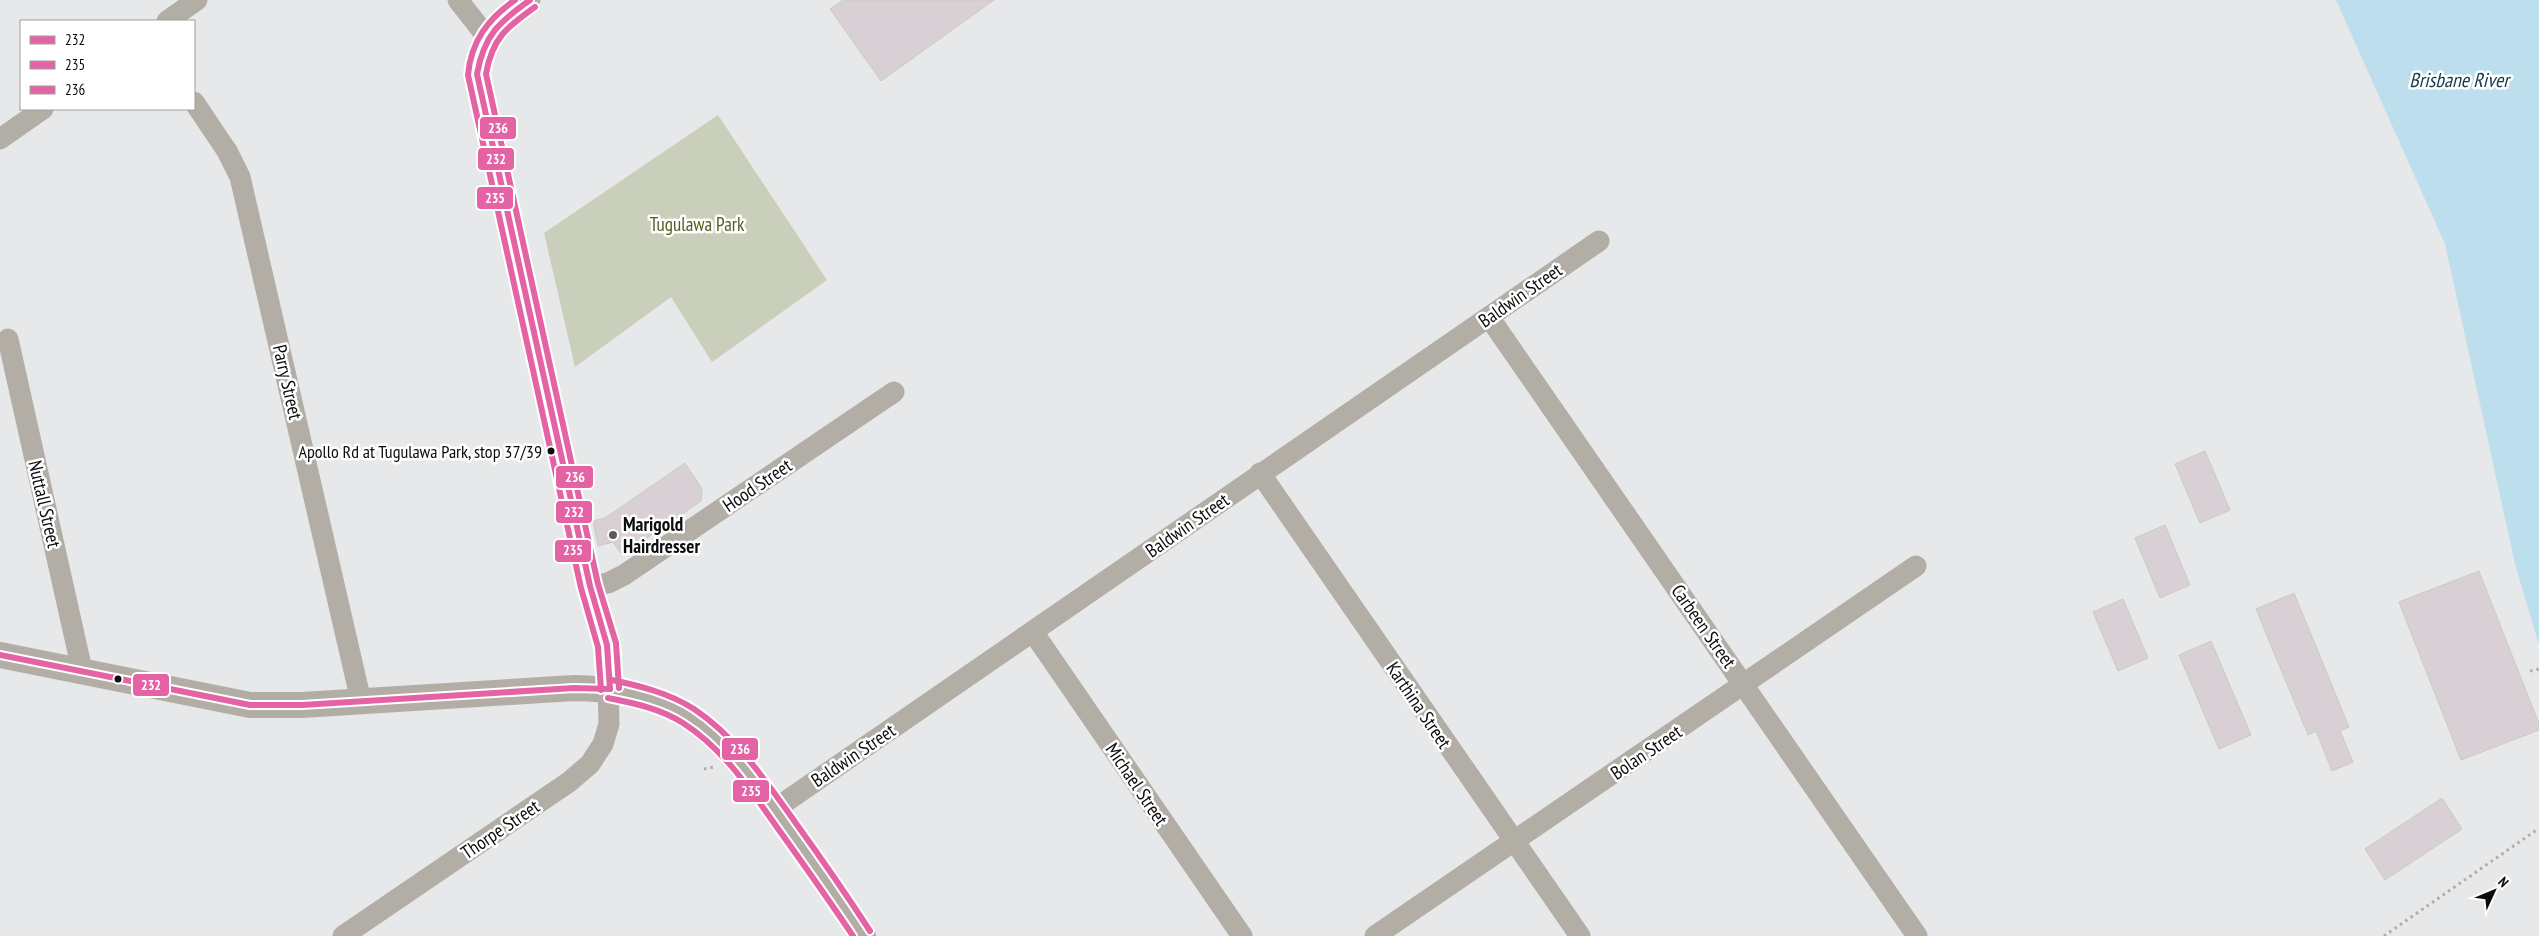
<svg xmlns="http://www.w3.org/2000/svg" width="2539" height="936" viewBox="0 0 2539 936" font-family="'PT Sans Narrow',sans-serif">
	<style>
		.green { fill: #cacfbc }
		.water { fill: #bddeec }
		.building { fill: #d8d0d4; stroke: #c9c9ca }
		.lines { fill: none; stroke-linecap: round; stroke-linejoin: round }
		.path { stroke: #afaca8; stroke-width: 3; stroke-dasharray: 2.5 4; stroke-linecap: butt }
		.minor { stroke: #b2aea6; stroke-width: 21 }
		.major { stroke: #b2aea6; stroke-width: 26 }
		.bus-1-casing { stroke: #fff; stroke-width: 10 }
		.bus-2-casing { stroke: #fff; stroke-width: 10 }
		.bus-3-casing { stroke: #fff; stroke-width: 10 }
		.bus-1 { stroke: #e463a4; stroke-width: 6 }
		.bus-2 { stroke: #e463a4; stroke-width: 6 }
		.bus-3 { stroke: #e463a4; stroke-width: 6 }
		.bus-dot { fill: #0b0c0d; stroke: #fff; stroke-width: 2 }
		.poi-dot { fill: #58595a; stroke: #fff; stroke-width: 2 }
		.labels { text-anchor: middle; stroke-width: 5; stroke-linejoin: round; paint-order: stroke }
		.bus-label { font-size: 18px; fill: #0b0c0d; stroke: #fff; text-anchor: end }
		.park-label { font-size: 19px; fill: #535d1f; stroke: #fff }
		.street-label { font-size: 19px; fill: #0b0c0d; stroke: #fff }
		.poi-label { font-size: 19px; font-weight: bold; fill: #0b0c0d; stroke: #fff; text-anchor: start }
		.water-label { font-size: 20px; font-style: italic; fill: #143b4b; stroke: #fff }
		.line-badge { stroke: #fff; stroke-width: 2 }
		.badge-label { font-size: 14px; text-anchor: middle; font-weight: bold; fill: #fff }
	</style>
	<rect width="100%" height="100%" fill="#e7e8e9"/>
	<polygon class="green" points="718,115 827,280 712,362 671,297 575,367 544,233"/>
	<polygon class="water" points="2336,0 2539,0 2539,645 2515,564 2445,244"/>
	<g class="building">
		<polygon points="843,0 994,0 881,81 830,9"/>
		<polygon points="2205,451 2230,510 2200,523 2175,464"/>
		<polygon points="685,463 702,489 701,501 622,555 613,542 598,546 593,521 605,518"/>
		<polygon points="2165,525 2190,585 2160,598 2135,538"/>
		<polygon points="2479,571 2539,724 2539,730 2461,760 2399,602"/>
		<polygon points="2294,593 2349,727 2340,731 2353,762 2332,771 2316,731 2308,735 2256,609"/>
		<polygon points="2123,599 2148,658 2118,671 2093,612"/>
		<polygon points="2211,641 2251,735 2219,749 2179,655"/>
		<polygon points="2442,798 2462,829 2385,880 2365,849"/>
	</g>
	<g class="lines">
		<g class="path">
			<polyline points="2530,671 2539,669"/>
			<polyline points="704,769 714,767"/>
			<polyline points="2384,936 2538,829"/>
		</g>
		<g class="minor">
			<polyline points="458,0 487,37"/>
			<polyline points="167,21 197,0"/>
			<polyline points="194,102 227,151 240,177 361,701"/>
			<polyline points="0,139 43,109"/>
			<polyline points="1489,317 1917,936"/>
			<polyline points="8,339 82,670"/>
			<polyline points="1260,473 1580,936"/>
			<polyline points="590,586 608,583 624,575 894,392"/>
			<polyline points="1033,632 1242,936"/>
			<polyline points="775,809 1599,241"/>
			<path d="M343,936L569,782L590,764L603,744L609,724L607,645L590,586L477,74C483,32 497,23 530,0"/>
			<polyline points="1375,936 1916,566"/>
		</g>
		<path class="major" d="M0,655L250,705H302L574,688C604,689 632,690 660,702C717,725 750,776 786,824C813,861 838,898 863,936"/>
		<defs>
			<g id="bus-1">
				<path d="M530,0C499,22 484,35 477,74L590,586L607,645L610,689"/>
				<polyline points="0,655 250,705 302,705 574,688 610,689"/>
			</g>
			<g id="bus-2">
				<path d="M515,0C488,19 471,41 468,75L581,588L598,647L601,690"/>
				<path d="M608,698C634,703 661,709 683,723C724,749 752,792 779,830C804,865 829,900 853,936"/>
			</g>
			<g id="bus-3">
				<path d="M535,7C507,27 492,38 486,74L598,584L616,643L619,688"/>
				<path d="M612,680C640,686 669,693 694,709C736,737 766,781 795,822C821,858 846,894 870,931"/>
			</g>
		</defs>
		<use href="#bus-1" class="bus-1-casing"/>
		<use href="#bus-2" class="bus-2-casing"/>
		<use href="#bus-3" class="bus-3-casing"/>
		<use href="#bus-1" class="bus-1"/>
		<use href="#bus-2" class="bus-2"/>
		<use href="#bus-3" class="bus-3"/>
	</g>
	<g class="bus-dot">
		<circle cx="551" cy="451" r="4.5"/>
		<circle cx="118" cy="679" r="4.5"/>
	</g>
	<circle class="poi-dot" cx="613" cy="535" r="5"/>
	<g class="labels">
		<g class="bus-label">
			<text x="542" y="458">Apollo Rd at Tugulawa Park, stop 37/39</text>
		</g>
		<g class="park-label">
			<text x="697" y="231">Tugulawa Park</text>
		</g>
		<g class="street-label">
			<text transform="translate(1520 295) rotate(-35)" y="7">Baldwin Street</text>
			<text transform="translate(288 382) rotate(77)" y="7">Parry Street</text>
			<text transform="translate(757 485) rotate(-34)" y="7">Hood Street</text>
			<text transform="translate(45 504) rotate(77)" y="7">Nuttall Street</text>
			<text transform="translate(1187 525) rotate(-35)" y="7">Baldwin Street</text>
			<text transform="translate(1704 626) rotate(55)" y="7">Carbeen Street</text>
			<text transform="translate(1419 705) rotate(56)" y="7">Karthina Street</text>
			<text transform="translate(1646 752) rotate(-34)" y="7">Bolan Street</text>
			<text transform="translate(853 755) rotate(-34)" y="7">Baldwin Street</text>
			<text transform="translate(1137 784) rotate(56)" y="7">Michael Street</text>
			<text transform="translate(500 829) rotate(-34)" y="7">Thorpe Street</text>
		</g>
		<g class="poi-label">
			<text x="623" y="531">Marigold<tspan x="623" dy="22">Hairdresser</tspan></text>
		</g>
		<g class="water-label">
			<text x="2459" y="87">Brisbane River</text>
		</g>
	</g>
	<g class="line-badge">
		<rect x="479" y="116" width="38" height="24" rx="5" fill="#e463a4"/>
		<rect x="477" y="147" width="38" height="24" rx="5" fill="#e463a4"/>
		<rect x="476" y="186" width="38" height="24" rx="5" fill="#e463a4"/>
		<rect x="555" y="465" width="39" height="24" rx="5" fill="#e463a4"/>
		<rect x="555" y="500" width="38" height="24" rx="5" fill="#e463a4"/>
		<rect x="554" y="539" width="38" height="24" rx="5" fill="#e463a4"/>
		<rect x="132" y="673" width="38" height="24" rx="5" fill="#e463a4"/>
		<rect x="721" y="737" width="38" height="24" rx="5" fill="#e463a4"/>
		<rect x="732" y="779" width="38" height="24" rx="5" fill="#e463a4"/>
	</g>
	<g class="badge-label">
		<text x="498" y="133">236</text>
		<text x="496" y="164">232</text>
		<text x="495" y="203">235</text>
		<text x="575" y="482">236</text>
		<text x="574" y="517">232</text>
		<text x="573" y="555">235</text>
		<text x="151" y="690">232</text>
		<text x="740" y="754">236</text>
		<text x="751" y="796">235</text>
	</g>
	<rect x="20" y="20" width="175" height="90" fill="#ffffff" stroke="#9d9e9e"/>
	<rect x="30" y="36" width="25" height="8" fill="#e463a4" stroke="#9d9e9e"/>
	<text x="65" y="45" font-size="15" fill="#0b0c0d">232</text>
	<rect x="30" y="61" width="25" height="8" fill="#e463a4" stroke="#9d9e9e"/>
	<text x="65" y="70" font-size="15" fill="#0b0c0d">235</text>
	<rect x="30" y="86" width="25" height="8" fill="#e463a4" stroke="#9d9e9e"/>
	<text x="65" y="95" font-size="15" fill="#0b0c0d">236</text>
	<g transform="translate(2494 891) rotate(46)" stroke="#ffffff" stroke-width="4" paint-order="stroke">
	<path d="M0-4L9 19L0 12L-9 19Z" fill="#0b0c0d"/>
	<text y="-8" font-size="14" font-weight="bold" text-anchor="middle" fill="#0b0c0d">N</text>
	</g>
</svg>
